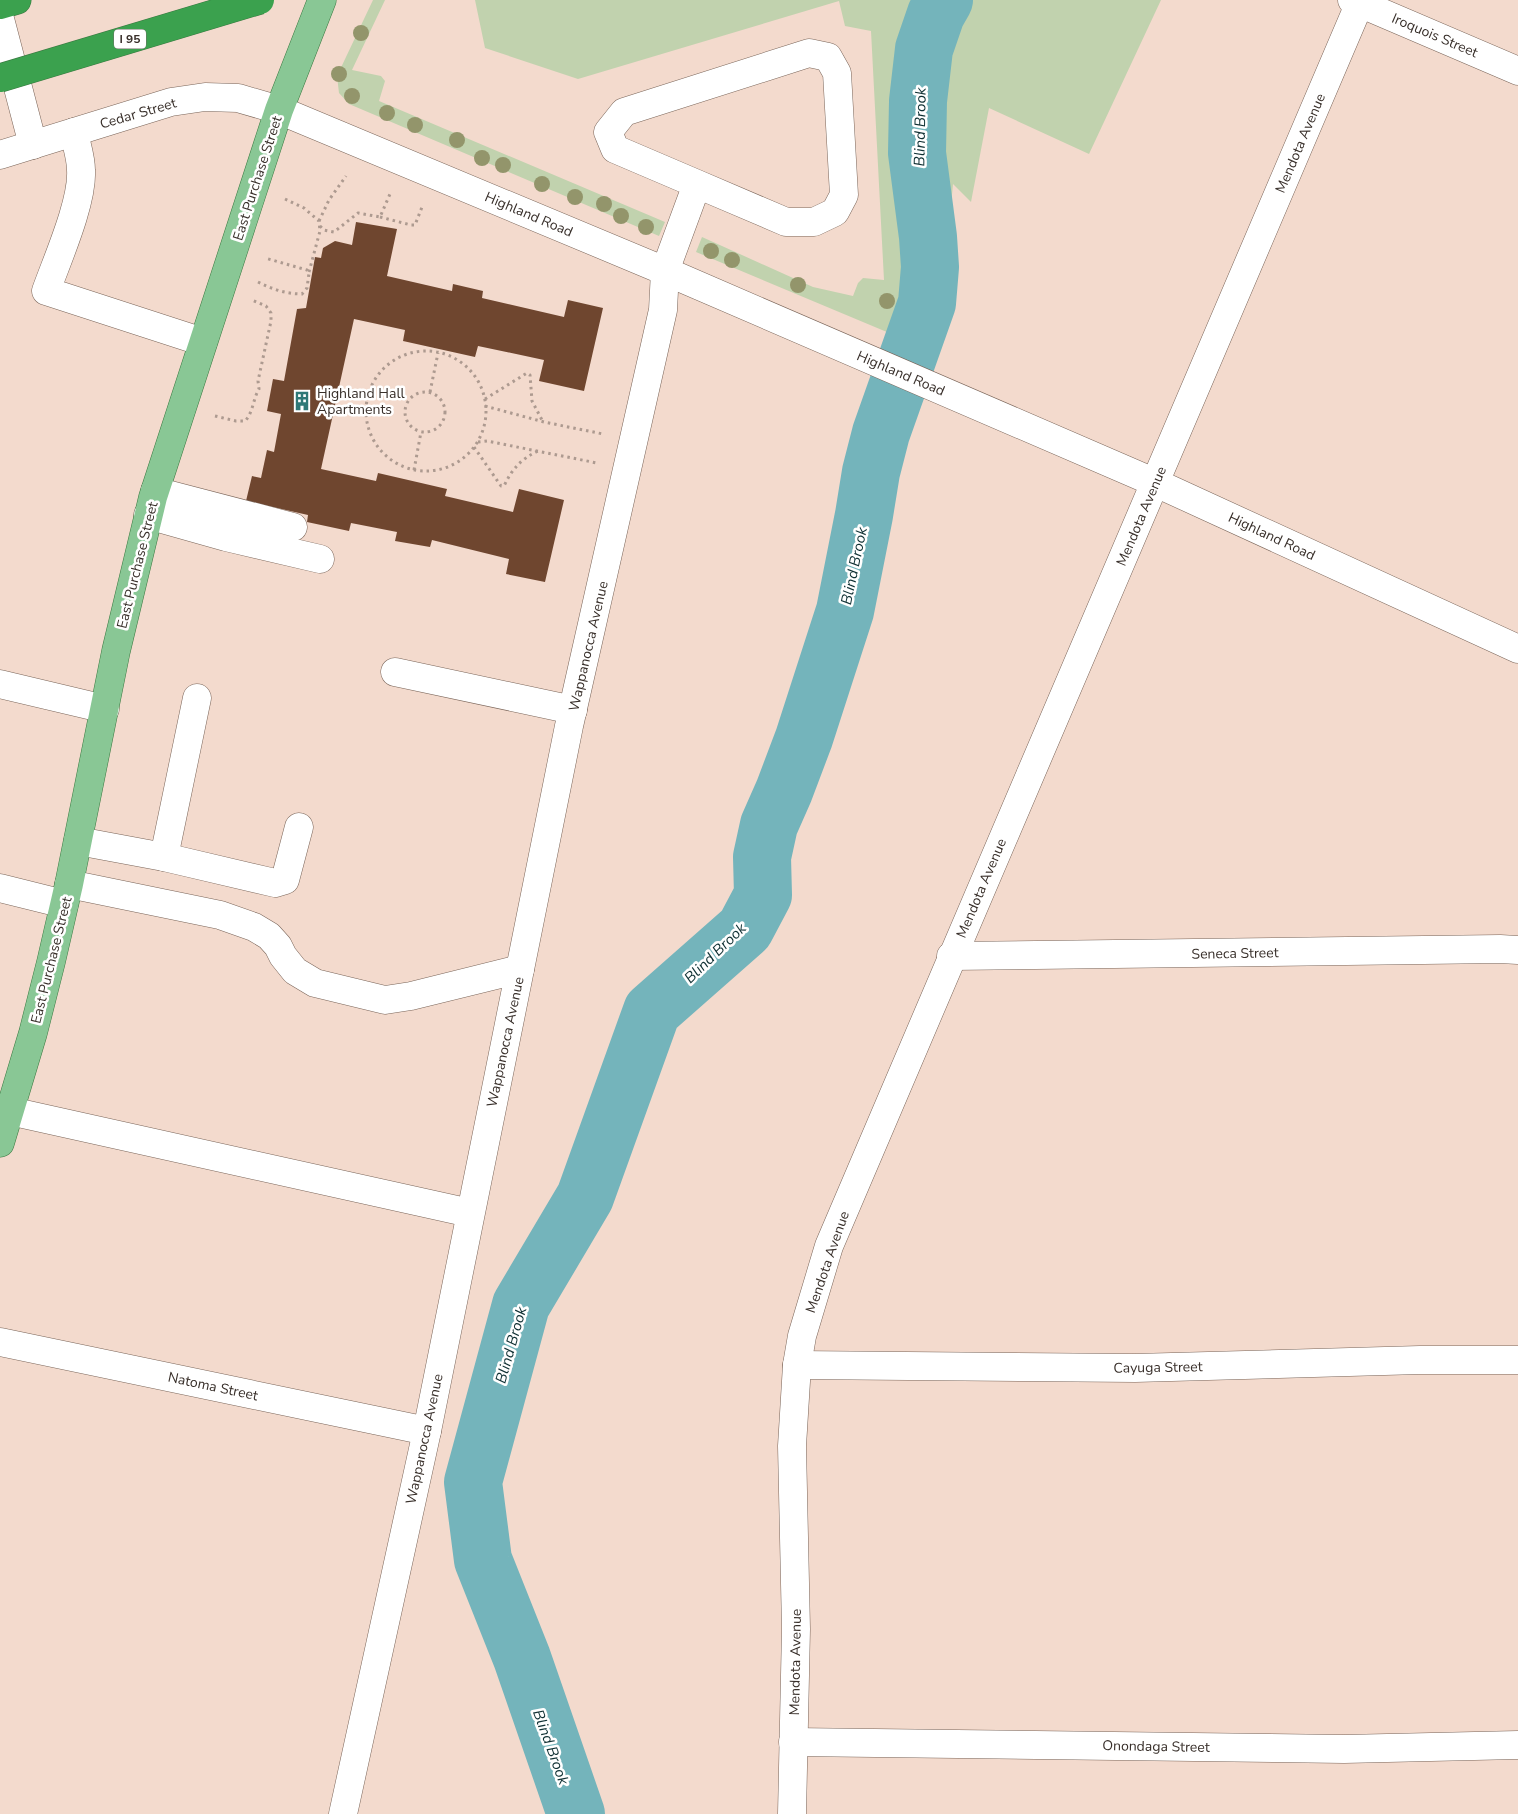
<svg xmlns="http://www.w3.org/2000/svg" width="1518" height="1814" viewBox="0 0 1518 1814" font-family="'Nunito Sans',sans-serif">
	<style>
		.green { fill: #c1d2ae }
		.lines { fill: none; stroke-linecap: round; stroke-linejoin: round }
		.river { stroke: #74b4bb; stroke-width: 58 }
		.building { fill: #6f462f }
		.minor-casing { stroke: #7a6559; stroke-width: 29 }
		.major-casing { stroke: #3a7941; stroke-width: 29 }
		.highway-casing { stroke: #3a7941; stroke-width: 29 }
		.path { stroke: #ad9a90; stroke-width: 3; stroke-dasharray: 2.5 4; stroke-linecap: butt }
		.minor { stroke: #fff; stroke-width: 28 }
		.major { stroke: #89c795; stroke-width: 28 }
		.highway { stroke: #3ba14e; stroke-width: 28 }
		.highway-bridge-casing { stroke: #3a7941; stroke-width: 29; stroke-linecap: butt }
		.highway-bridge { stroke: #3ba14e; stroke-width: 28 }
		.tree { fill: #93956b }
		.labels { text-anchor: middle; stroke-width: 5; stroke-linejoin: round; paint-order: stroke }
		.shield { fill: #fff; stroke: #746d6a; stroke-width: 1 }
		.shield-label { font-size: 12px; font-weight: bold; fill: #382f2a }
		.street-label { font-size: 14px; fill: #382f2a; stroke: #fff }
		.poi-label { font-size: 14px; fill: #382f2a; stroke: #fff; text-anchor: start }
		.water-label { font-size: 15px; font-style: italic; fill: #0f3033; stroke: #fff }
	</style>
	<rect width="100%" height="100%" fill="#f3dacd"/>
	<g class="green">
		<polygon points="373,0 385,0 352,70 381,76 385,81 379,101 665,222 659,236 349,104 339,93 337,76"/>
		<polygon points="475,0 1161,0 1089,154 989,108 971,202 953,184 937,353 696,252 702,237 813,287 853,296 858,283 863,278 884,280 871,31 845,26 839,1 578,79 485,48"/>
	</g>
	<g class="lines">
		<polyline class="river" points="576,1814 522,1658 483,1560 473,1482 521,1305 585,1197 652,1011 745,929 763,895 762,857 769,825 784,791 804,738 845,611 864,515 871,472 881,433 927,303 930,267 928,237 917,153 918,101 924,49 936,14 944,0"/>
	</g>
	<polygon class="building" points="356,222 397,229 387,276 452,291 453,284 483,291 482,298 564,317 568,300 603,308 584,391 539,381 544,360 478,346 475,357 403,341 405,330 354,319 321,469 376,481 378,473 447,489 445,496 513,512 519,489 564,500 545,582 506,574 509,559 432,540 430,547 395,541 397,532 351,523 349,531 307,522 308,515 246,501 252,476 261,478 267,450 274,452 281,414 267,411 273,379 284,381 297,309 306,308 315,257 321,258 323,248 335,241 352,245"/>
	<g class="lines">
		<defs>
			<g id="minor">
				<polyline points="1352,0 1518,71"/>
				<polyline points="0,19 33,145"/>
				<path d="M74,132C76,144 81,157 81,170C83,202 57,260 46,291L203,342"/>
				<polyline points="0,155 171,102 205,97 238,98 279,110 665,271 1156,483 1518,649"/>
				<polyline points="155,491 293,527"/>
				<polyline points="148,515 226,537 320,559"/>
				<polyline points="395,672 573,710"/>
				<polyline points="0,684 105,709"/>
				<polyline points="78,841 164,857 197,698"/>
				<polyline points="164,857 275,883 285,880 299,827"/>
				<polyline points="69,884 220,915 254,927 269,936 278,946 283,956 295,971 315,983 385,1000 411,996 520,969"/>
				<polyline points="0,888 64,904"/>
				<polyline points="951,956 1500,949 1518,950"/>
				<polyline points="10,1111 470,1213"/>
				<polyline points="0,1342 427,1431"/>
				<polyline points="797,1365 1135,1368 1420,1360 1518,1360"/>
				<polyline points="793,1742 1344,1749 1518,1745"/>
				<polyline points="343,1814 427,1431 569,726 663,310 665,271 697,184 786,222 814,222 835,212 844,195 837,73 828,57 809,53 624,112 608,132 615,149 697,184"/>
				<polyline points="792,1814 796,1629 792,1446 797,1365 802,1336 829,1246 1361,0"/>
			</g>
			<polyline id="major" points="0,1143 33,1033 51,962 69,884 116,651 153,497 279,110 322,0"/>
			<polyline id="highway" points="0,5 17,0"/>
		</defs>
		<use href="#minor" class="minor-casing"/>
		<use href="#major" class="major-casing"/>
		<use href="#highway" class="highway-casing"/>
		<g class="path">
			<polyline points="285,199 304,208 319,221 320,231 309,272"/>
			<polyline points="380,217 411,225 415,225 422,207"/>
			<polyline points="319,221 329,200 346,176"/>
			<polyline points="320,226 324,230 334,232 358,213 380,217 390,194"/>
			<path d="M258,282C272,289 286,294 302,294L307,288L309,273L307,270L265,258"/>
			<circle cx="426" cy="411" r="60"/>
			<circle cx="425" cy="412" r="20"/>
			<polyline points="430,392 438,353"/>
			<polyline points="485,399 527,373 530,375 532,401 543,422"/>
			<polyline points="485,406 544,422 603,434"/>
			<path d="M215,416L236,421H245C253,413 253,399 259,389L258,381L271,321V313L266,306L252,300"/>
			<polyline points="478,442 487,441 597,463"/>
			<path d="M474,447L501,486H504C512,469 521,459 538,451"/>
			<polyline points="414,470 421,432"/>
		</g>
		<use href="#minor" class="minor"/>
		<use href="#major" class="major"/>
		<use href="#highway" class="highway"/>
		<defs>
			<polyline id="highway-bridge" points="0,78 260,0"/>
		</defs>
		<use href="#highway-bridge" class="highway-bridge-casing"/>
		<use href="#highway-bridge" class="highway-bridge"/>
	</g>
	<g class="tree">
		<circle cx="361" cy="33" r="8"/>
		<circle cx="339" cy="74" r="8"/>
		<circle cx="352" cy="96" r="8"/>
		<circle cx="387" cy="113" r="8"/>
		<circle cx="415" cy="125" r="8"/>
		<circle cx="457" cy="140" r="8"/>
		<circle cx="482" cy="158" r="8"/>
		<circle cx="503" cy="165" r="8"/>
		<circle cx="542" cy="184" r="8"/>
		<circle cx="575" cy="197" r="8"/>
		<circle cx="604" cy="204" r="8"/>
		<circle cx="621" cy="216" r="8"/>
		<circle cx="646" cy="227" r="8"/>
		<circle cx="711" cy="251" r="8"/>
		<circle cx="732" cy="260" r="8"/>
		<circle cx="798" cy="285" r="8"/>
		<circle cx="887" cy="301" r="8"/>
	</g>
	<defs>
		<symbol id="building-bare" viewBox="-9 -9 18 18"><path d="M-4-6H4V6H1V3H-1V6H-4ZM-2.5-4.3h1.7v1.8h-1.7ZM.8-4.3h1.7v1.8H.8ZM-2.5-1h1.7V.8h-1.7ZM.8-1h1.7V.8H.8Z" fill="#2f7877" stroke="#fff" stroke-width="2.5" paint-order="stroke"/></symbol>
	</defs>
	<g fill-rule="evenodd">
		<use href="#building-bare" x="288" y="387" width="28" height="28"/>
	</g>
	<g class="labels">
		<rect class="shield" x="114" y="29.5" width="32" height="19" rx="4"/>
		<g class="shield-label">
			<text x="130" y="43">I 95</text>
		</g>
		<g class="street-label">
			<text transform="translate(1435 35) rotate(23)" y="5">Iroquois Street</text>
			<text transform="translate(138 113) rotate(-16)" y="5">Cedar Street</text>
			<text transform="translate(1300 143) rotate(-67)" y="5">Mendota Avenue</text>
			<text transform="translate(257 178) rotate(-72)" y="5">East Purchase Street</text>
			<text transform="translate(529 214) rotate(23)" y="5">Highland Road</text>
			<text transform="translate(901 373) rotate(23)" y="5">Highland Road</text>
			<text transform="translate(1141 516) rotate(-67)" y="5">Mendota Avenue</text>
			<text transform="translate(1272 536) rotate(25)" y="5">Highland Road</text>
			<text transform="translate(137 565) rotate(-76)" y="5">East Purchase Street</text>
			<text transform="translate(588 646) rotate(-77)" y="5">Wappanocca Avenue</text>
			<text transform="translate(981 888) rotate(-67)" y="5">Mendota Avenue</text>
			<text transform="translate(1235 953) rotate(-1)" y="5">Seneca Street</text>
			<text transform="translate(51 960) rotate(-76)" y="5">East Purchase Street</text>
			<text transform="translate(505 1042) rotate(-78)" y="5">Wappanocca Avenue</text>
			<text transform="translate(827 1262) rotate(-71)" y="5">Mendota Avenue</text>
			<text transform="translate(1158 1367) rotate(-1)" y="5">Cayuga Street</text>
			<text transform="translate(213 1386) rotate(12)" y="5">Natoma Street</text>
			<text transform="translate(424 1439) rotate(-78)" y="5">Wappanocca Avenue</text>
			<text transform="translate(795 1662) rotate(-89)" y="5">Mendota Avenue</text>
			<text transform="translate(1156 1746) rotate(1)" y="5">Onondaga Street</text>
		</g>
		<g class="poi-label">
			<text x="317" y="398">Highland Hall<tspan x="317" dy="16">Apartments</tspan></text>
		</g>
		<g class="water-label">
			<text transform="translate(920 127) rotate(-89)" y="5">Blind Brook</text>
			<text transform="translate(854 566) rotate(-78)" y="5">Blind Brook</text>
			<text transform="translate(715 953) rotate(-44)" y="5">Blind Brook</text>
			<text transform="translate(511 1345) rotate(-74)" y="5">Blind Brook</text>
			<text transform="translate(551 1747) rotate(70)" y="5">Blind Brook</text>
		</g>
	</g>
</svg>
